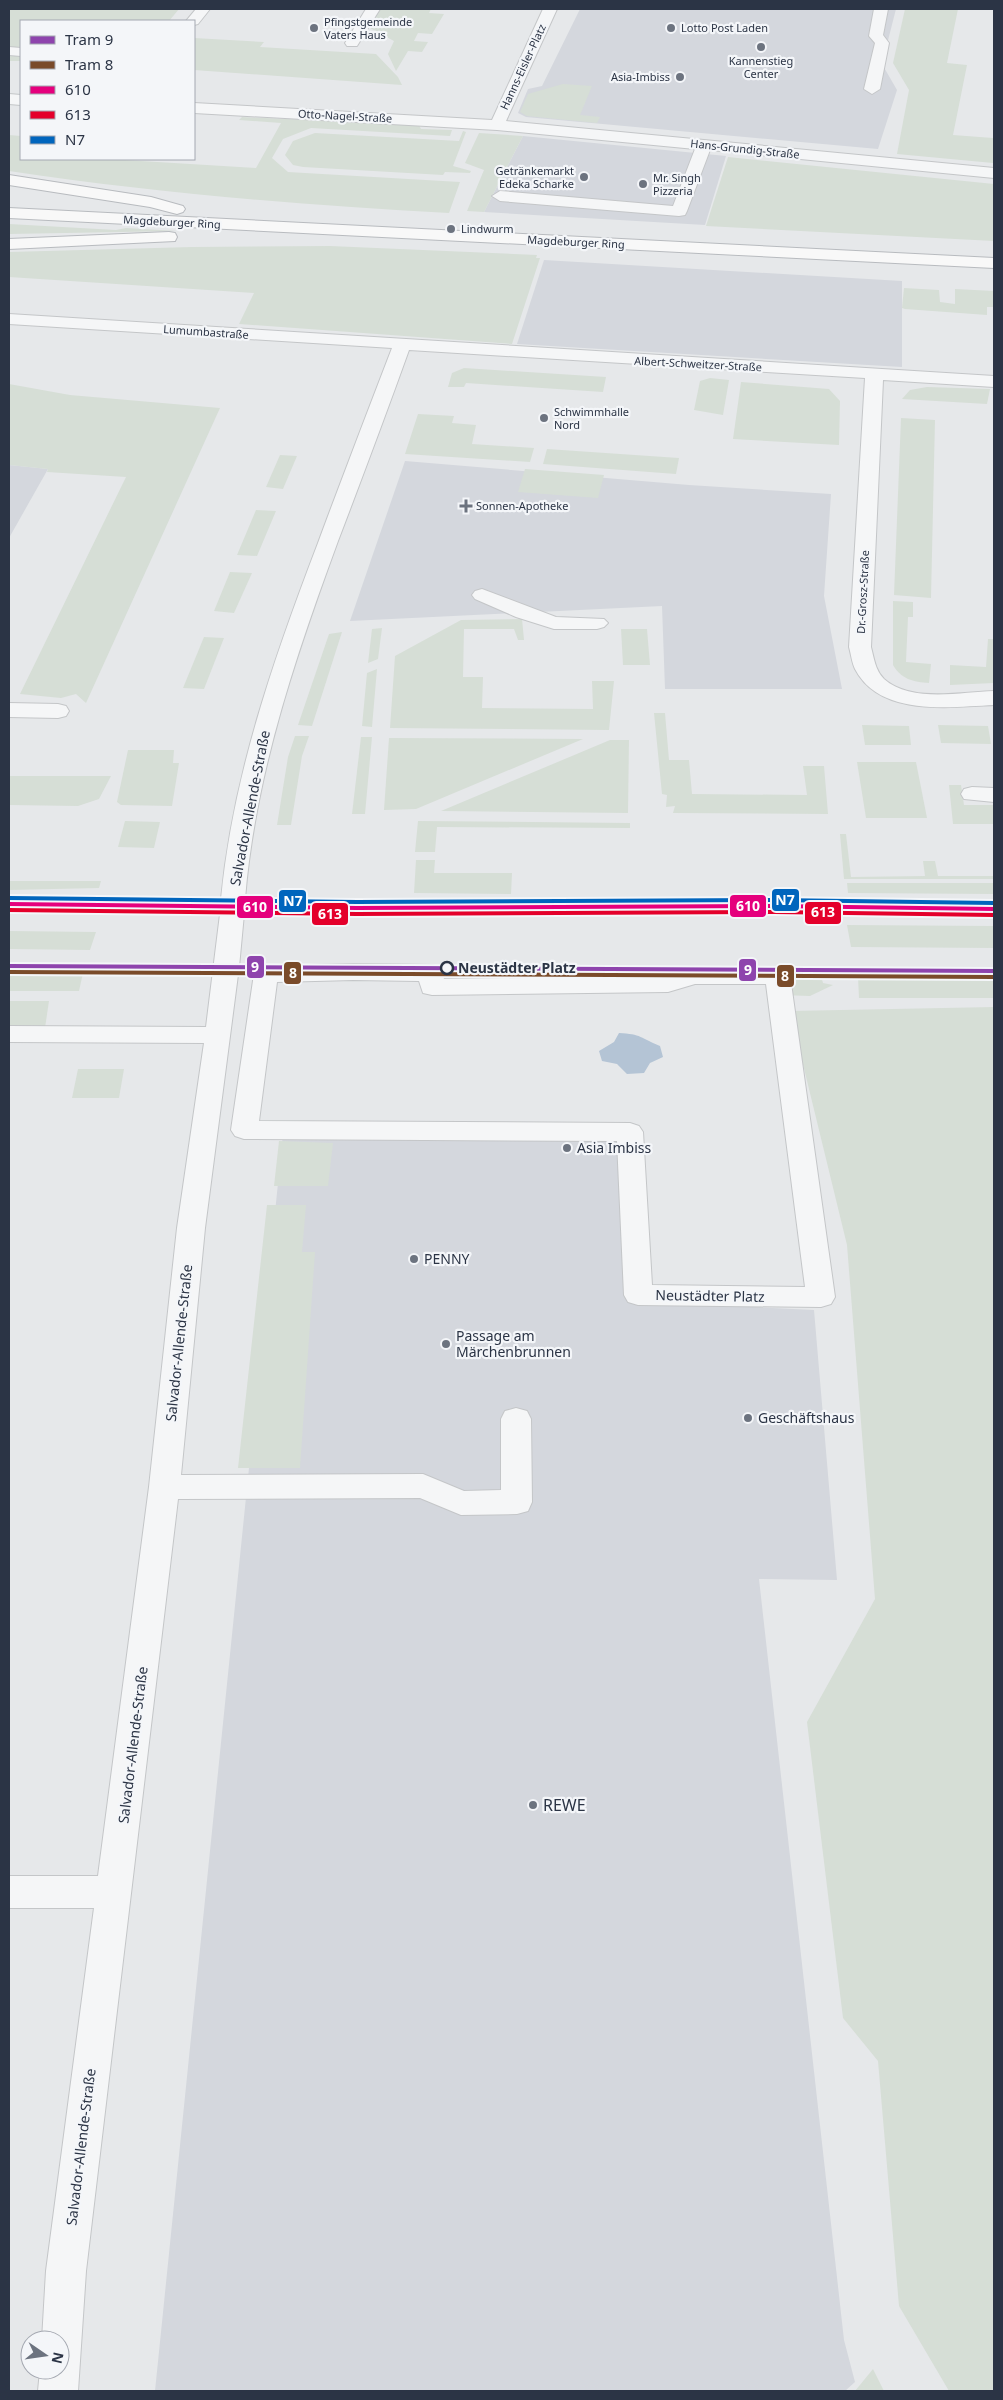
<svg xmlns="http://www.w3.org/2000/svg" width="1003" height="2400" viewBox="0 0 1003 2400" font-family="'Noto Sans',sans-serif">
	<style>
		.built { fill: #d4d7dd }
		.green { fill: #d6ded6 }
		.water { fill: #b4c4d5 }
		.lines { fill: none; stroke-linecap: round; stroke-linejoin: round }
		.minor-casing { stroke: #c4c6c8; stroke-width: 2 }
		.highway-casing { stroke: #b8bbbf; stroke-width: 2 }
		.minor { fill: #f5f6f7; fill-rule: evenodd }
		.highway { fill: #f8f8f8; fill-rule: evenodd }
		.bus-1-casing { stroke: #f4f6f9; stroke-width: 8 }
		.bus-2-casing { stroke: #f4f6f9; stroke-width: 8 }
		.bus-3-casing { stroke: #f4f6f9; stroke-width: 8 }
		.bus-1 { stroke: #e5007d; stroke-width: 4 }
		.bus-2 { stroke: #e4002b; stroke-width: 4 }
		.bus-3 { stroke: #0065bd; stroke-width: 4 }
		.tram-1-casing { stroke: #f4f6f9; stroke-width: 8 }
		.tram-2-casing { stroke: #f4f6f9; stroke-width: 8 }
		.tram-1 { stroke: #8e44ad; stroke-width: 4 }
		.tram-2 { stroke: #7a4b2a; stroke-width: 4 }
		.poi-dot { fill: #6c737f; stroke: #f4f6f9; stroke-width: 2 }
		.stop-dot { fill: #f4f6f9; stroke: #2b3445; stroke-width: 2.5 }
		.labels { text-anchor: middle; stroke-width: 4.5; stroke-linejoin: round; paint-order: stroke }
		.far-poi-label { font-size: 11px; fill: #2b3445; stroke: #f4f6f9; text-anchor: start }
		.far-street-label { font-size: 11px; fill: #2b3445; stroke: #f4f6f9 }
		.street-label { font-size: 14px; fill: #2b3445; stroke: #f4f6f9 }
		.stop-label { font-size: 14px; font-weight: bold; fill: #2b3445; stroke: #f4f6f9; text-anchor: start }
		.poi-label { font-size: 14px; fill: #2b3445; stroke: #f4f6f9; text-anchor: start }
		.near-poi-label { font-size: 16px; fill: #2b3445; stroke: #f4f6f9; text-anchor: start }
		.line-badge { stroke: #f4f6f9; stroke-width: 2 }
		.badge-label { font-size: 14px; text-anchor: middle; font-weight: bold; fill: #fff }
	</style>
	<rect width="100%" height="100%" fill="#e6e8ea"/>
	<g class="built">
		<polygon points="580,9 896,9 882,64 897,90 878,149 526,117 518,113 528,89 542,86"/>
		<polygon points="523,136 726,156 705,225 484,212"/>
		<polygon points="544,260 902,281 902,367 517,344"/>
		<polygon points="405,461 689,485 831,494 824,596 842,689 665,689 662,606 350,621"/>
		<polygon points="9,465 48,469 9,538"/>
		<polygon points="283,1134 624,1136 635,1301 814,1310 837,1580 759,1579 844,2340 855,2382 845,2391 155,2391"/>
	</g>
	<g class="green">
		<polygon points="9,9 179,9 169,21 21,21 21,61 9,61"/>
		<polygon points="379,9 431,9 429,13 444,14 432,34 418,33 414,41 428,42 422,52 408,51 396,71 388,54 394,41 368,27"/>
		<polygon points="905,9 958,9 947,63 967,65 953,135 993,138 993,163 897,154 909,90 893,63"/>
		<polygon points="194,38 264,42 260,47 376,54 398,77 402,85 194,70"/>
		<polygon points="563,84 592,86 580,115 600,117 597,123 527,116 520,112 528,94"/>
		<path d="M242,117L419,125L421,129L452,130L450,136L311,128L283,139L272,158L288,172L460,182L449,213C302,205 155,193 9,171V135L21,136V159H108L256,168L281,123L239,120Z"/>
		<polygon points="463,131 466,132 453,166 471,171 470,173 445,172 443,175 303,167 293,165 285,155 293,141 315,133 459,141"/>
		<polygon points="479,133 523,136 484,212 467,211 484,170 465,163"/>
		<polygon points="728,157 994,184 994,241 706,226"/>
		<polygon points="9,224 116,230 126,228 177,231 9,234"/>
		<polygon points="330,246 537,255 536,258 540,258 512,344 239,324 254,293 9,277 9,252 192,247"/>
		<polygon points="904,288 939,290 940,302 955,304 955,289 994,291 994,307 987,307 987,315 905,309 902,308"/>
		<polygon points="464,368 606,377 603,392 466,383 464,387 448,387 452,373"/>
		<polygon points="710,378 729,380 723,415 694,410 700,381"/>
		<polygon points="741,382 829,389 840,401 839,445 733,439"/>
		<polygon points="9,384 70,395 220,408 86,703 76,694 61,698 20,694 126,477 47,472 48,469 9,465"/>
		<polygon points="927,387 990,389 987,404 902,399 910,390"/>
		<polygon points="418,414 454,416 452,423 476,425 472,444 534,448 530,462 405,454"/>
		<polygon points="901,418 935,420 931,598 894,595"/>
		<polygon points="547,449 679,458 676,474 543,464"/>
		<polygon points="280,455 297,456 283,489 266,487"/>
		<polygon points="525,469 604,475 598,498 518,492"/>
		<polygon points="256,510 276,511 257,556 237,555"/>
		<polygon points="230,572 252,573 234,613 214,611"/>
		<path d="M893,601L913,602V617H908L906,662L931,664L929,683C913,682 901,679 893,665Z"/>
		<polygon points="522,619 524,640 518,640 514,629 464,629 463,677 483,677 482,708 593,709 592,681 614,681 609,730 390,728 395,656 461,620"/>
		<polygon points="382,628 378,659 368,663 372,629"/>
		<polygon points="621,629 647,629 650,665 623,665"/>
		<polygon points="342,632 312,726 298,725 329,634"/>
		<polygon points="204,637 224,638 204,689 183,688"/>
		<polygon points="988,639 994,639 994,683 950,685 950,665 986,667"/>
		<polygon points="377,669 372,727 362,726 367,673"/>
		<polygon points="654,713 665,713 669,760 689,760 692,794 807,795 803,766 824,766 828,814 673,813 675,806 666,807 667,795 662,794"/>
		<polygon points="862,725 909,726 911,745 865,745"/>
		<polygon points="938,725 988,726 991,744 941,743"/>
		<polygon points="295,736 309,736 302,756 291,825 277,825 288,757"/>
		<polygon points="361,737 372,737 365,814 352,814"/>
		<polygon points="389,738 583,739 416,809 384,810"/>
		<polygon points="610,740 629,740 628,813 441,811"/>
		<polygon points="128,750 174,750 173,763 179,763 172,806 121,805 117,802"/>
		<polygon points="857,762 916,762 927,818 866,818"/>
		<polygon points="9,776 111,776 99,799 78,806 9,805"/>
		<polygon points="949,785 961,785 964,805 994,805 994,824 953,824"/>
		<polygon points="125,821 160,822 154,848 118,847"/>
		<polygon points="418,821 630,823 630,828 437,827 435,852 415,852"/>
		<polygon points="840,834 846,834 851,877 925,876 923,861 935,861 938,876 994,876 994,879 844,879"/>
		<polygon points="416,860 435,860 434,873 512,873 511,894 414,893"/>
		<polygon points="9,881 101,881 99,888 9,890"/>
		<polygon points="847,883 994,883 994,894 848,893"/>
		<polygon points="847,925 994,926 994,948 851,947"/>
		<polygon points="9,931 96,932 90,950 9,949"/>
		<polygon points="9,972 83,973 79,991 9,991"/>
		<polygon points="777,976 821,976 823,983 833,985 810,996 780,995"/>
		<polygon points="858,977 994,977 994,998 859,998"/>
		<polygon points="9,1001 49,1001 45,1028 9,1028"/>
		<polygon points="994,1007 994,2391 949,2391 899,2306 878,2061 843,2018 807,1722 875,1599 847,1245 790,1011"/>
		<polygon points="78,1069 124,1069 119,1098 72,1098"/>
		<polygon points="279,1141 333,1143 328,1186 274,1186"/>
		<polygon points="267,1205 306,1205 302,1252 315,1252 300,1468 238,1468"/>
		<polygon points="873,2369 884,2391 855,2391"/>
	</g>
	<path class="water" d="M619,1033C641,1034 641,1038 660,1046L663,1057L650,1063L644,1073L627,1074L617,1064L602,1061L599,1051L614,1042Z"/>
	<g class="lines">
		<defs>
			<g id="minor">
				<polygon points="196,9 210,9 198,24 194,25 194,21 186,21"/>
				<polygon points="366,9 380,9 357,46 347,46 345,43"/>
				<polygon points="543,9 557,9 506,121 994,168 994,178 710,150 687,211 685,215 679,216 500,201 492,196 500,191 673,206 695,149 497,130 194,113 194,103 492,120"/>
				<polygon points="874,9 888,9 883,35 889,43 880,89 872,94 864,89 875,43 869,36"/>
				<polygon points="9,47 21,48 21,56 9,55"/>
				<polygon points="9,94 21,95 21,105 9,104"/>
				<path d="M9,314L994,376V387L883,380L871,647C874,658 875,670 884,679C911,703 961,692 994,691V705C949,707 880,717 855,669C852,663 851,654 849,647L865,378L409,350C386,414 362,478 338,541C295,658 255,775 245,899H775L994,902V916L775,913L244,914L239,967L205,1228L181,1475L423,1474L464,1491L501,1490V1419L505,1411L516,1408L527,1411L531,1419L532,1502L528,1511L517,1514L461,1515L420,1498L178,1499L86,2271L78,2391H38L40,2370H60V2340H42L46,2271L94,1908H9V1876H98L149,1487L177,1228L204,1043L9,1042V1026L206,1027L220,914L9,911V897L221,899C233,775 274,658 318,543C342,478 367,413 392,348L9,324Z"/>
				<polygon points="482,589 556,617 604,619 608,623 604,627 597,629 554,629 516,617 475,599 472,595 475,591"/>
				<polygon points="9,703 58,704 66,706 69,711 66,716 58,718 9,717"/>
				<polygon points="972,787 994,788 994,802 964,799 961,794 964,789"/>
				<path d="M353,964L431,965L440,967L444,979L667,976L694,968H777L786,970L790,976L835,1297L831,1304L821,1307L638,1305L628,1302L624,1295L617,1141L244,1139L235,1136L231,1130L254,974L257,968L266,966ZM353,980L419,981L423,993L432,995L668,992L695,984H766L805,1287L652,1285L643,1132L639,1126L630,1123L259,1121L277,982Z"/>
			</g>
			<g id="highway">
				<polygon points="9,175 151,197 183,206 185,209 183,212 177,214 150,207 9,185"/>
				<polygon points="9,208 994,258 994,268 9,218"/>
				<polygon points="169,232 175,233 177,237 175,241 9,249 9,239"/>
			</g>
		</defs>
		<use href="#minor" class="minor-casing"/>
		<use href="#highway" class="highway-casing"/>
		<use href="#minor" class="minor"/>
		<use href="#highway" class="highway"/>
		<defs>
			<polyline id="bus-1" points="9,904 357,908 775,906 994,909"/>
			<polyline id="bus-2" points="9,910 357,914 775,912 994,915"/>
			<polyline id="bus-3" points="9,898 357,902 775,900 994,903"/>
		</defs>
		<use href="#bus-1" class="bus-1-casing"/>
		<use href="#bus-2" class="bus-2-casing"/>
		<use href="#bus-3" class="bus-3-casing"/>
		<use href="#bus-1" class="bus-1"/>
		<use href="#bus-2" class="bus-2"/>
		<use href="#bus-3" class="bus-3"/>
		<defs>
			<polyline id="tram-1" points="9,966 994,971"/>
			<polyline id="tram-2" points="9,972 994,977"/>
		</defs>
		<use href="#tram-1" class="tram-1-casing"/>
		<use href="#tram-2" class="tram-2-casing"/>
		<use href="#tram-1" class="tram-1"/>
		<use href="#tram-2" class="tram-2"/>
	</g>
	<g class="poi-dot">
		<circle cx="314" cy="28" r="5"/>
		<circle cx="671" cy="28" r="5"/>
		<circle cx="761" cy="47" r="5"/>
		<circle cx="680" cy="77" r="5"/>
		<circle cx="584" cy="177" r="5"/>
		<circle cx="643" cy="184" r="5"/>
		<circle cx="451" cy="229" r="5"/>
		<circle cx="544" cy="418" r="5"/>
		<path d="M463.5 498.5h5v5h5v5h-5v5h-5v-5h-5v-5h5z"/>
		<circle cx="567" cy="1148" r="5"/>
		<circle cx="414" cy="1259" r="5"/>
		<circle cx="446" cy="1344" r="5"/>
		<circle cx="748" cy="1418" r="5"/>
		<circle cx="533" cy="1805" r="5"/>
	</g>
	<circle class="stop-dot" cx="447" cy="968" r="6"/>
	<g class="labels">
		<g class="far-poi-label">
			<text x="324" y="26">Pfingstgemeinde<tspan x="324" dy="13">Vaters Haus</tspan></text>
			<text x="681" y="32">Lotto Post Laden</text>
			<text x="761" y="65" text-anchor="middle">Kannenstieg<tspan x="761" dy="13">Center</tspan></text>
			<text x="670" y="81" text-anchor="end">Asia-Imbiss</text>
			<text x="574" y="175" text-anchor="end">Getränkemarkt<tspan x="574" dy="13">Edeka Scharke</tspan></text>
			<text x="653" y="182">Mr. Singh<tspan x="653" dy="13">Pizzeria</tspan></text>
			<text x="461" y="233">Lindwurm</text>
			<text x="554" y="416">Schwimmhalle<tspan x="554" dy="13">Nord</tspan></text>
			<text x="476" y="510">Sonnen-Apotheke</text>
		</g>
		<g class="far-street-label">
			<text transform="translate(523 67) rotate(-65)" y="4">Hanns-Eisler-Platz</text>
			<text transform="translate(345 116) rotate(3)" y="4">Otto-Nagel-Straße</text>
			<text transform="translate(745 149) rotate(6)" y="4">Hans-Grundig-Straße</text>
			<text transform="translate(172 222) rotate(3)" y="4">Magdeburger Ring</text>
			<text transform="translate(576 242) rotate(3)" y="4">Magdeburger Ring</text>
			<text transform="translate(206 332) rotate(4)" y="4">Lumumbastraße</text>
			<text transform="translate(698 364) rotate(3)" y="4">Albert-Schweitzer-Straße</text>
			<text transform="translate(863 592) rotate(-87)" y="4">Dr.-Grosz-Straße</text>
		</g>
		<g class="street-label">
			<text transform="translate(250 808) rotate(-79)" y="5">Salvador-Allende-Straße</text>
			<text transform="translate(710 1296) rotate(1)" y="5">Neustädter Platz</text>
			<text transform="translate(179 1343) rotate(-84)" y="5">Salvador-Allende-Straße</text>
			<text transform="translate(133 1745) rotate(-83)" y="5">Salvador-Allende-Straße</text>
			<text transform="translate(81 2147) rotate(-83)" y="5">Salvador-Allende-Straße</text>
		</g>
		<g class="stop-label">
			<text x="458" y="973">Neustädter Platz</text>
		</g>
		<g class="poi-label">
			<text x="577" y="1153">Asia Imbiss</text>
			<text x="424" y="1264">PENNY</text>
			<text x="456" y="1341">Passage am<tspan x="456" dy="16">Märchenbrunnen</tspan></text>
			<text x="758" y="1423">Geschäftshaus</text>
		</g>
		<g class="near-poi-label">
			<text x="543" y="1811">REWE</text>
		</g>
	</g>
	<g class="line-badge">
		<rect x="771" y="888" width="29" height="24" rx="5" fill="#0065bd"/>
		<rect x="278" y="889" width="29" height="24" rx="5" fill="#0065bd"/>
		<rect x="729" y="894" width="38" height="24" rx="5" fill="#e5007d"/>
		<rect x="236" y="895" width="38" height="24" rx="5" fill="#e5007d"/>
		<rect x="804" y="901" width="38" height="24" rx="5" fill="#e4002b"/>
		<rect x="311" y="902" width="38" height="24" rx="5" fill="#e4002b"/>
		<rect x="246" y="955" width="19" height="24" rx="5" fill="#8e44ad"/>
		<rect x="738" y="958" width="19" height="24" rx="5" fill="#8e44ad"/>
		<rect x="283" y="961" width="19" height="24" rx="5" fill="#7a4b2a"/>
		<rect x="776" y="964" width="19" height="24" rx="5" fill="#7a4b2a"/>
	</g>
	<g class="badge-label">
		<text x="785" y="905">N7</text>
		<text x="293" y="906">N7</text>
		<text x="748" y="911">610</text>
		<text x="255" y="912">610</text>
		<text x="823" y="917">613</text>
		<text x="330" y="919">613</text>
		<text x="255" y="972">9</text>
		<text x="748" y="975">9</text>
		<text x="293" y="978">8</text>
		<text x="785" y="981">8</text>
	</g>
	<rect width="1003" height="2400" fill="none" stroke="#2b3445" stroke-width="20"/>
	<rect x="20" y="20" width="175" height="140" fill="#f4f6f9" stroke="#a4a8b1"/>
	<rect x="30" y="36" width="25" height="8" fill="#8e44ad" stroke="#a4a8b1"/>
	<text x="65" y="45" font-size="15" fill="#2b3445">Tram 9</text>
	<rect x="30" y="61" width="25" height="8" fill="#7a4b2a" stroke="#a4a8b1"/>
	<text x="65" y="70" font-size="15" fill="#2b3445">Tram 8</text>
	<rect x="30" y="86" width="25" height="8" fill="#e5007d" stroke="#a4a8b1"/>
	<text x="65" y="95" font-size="15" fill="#2b3445">610</text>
	<rect x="30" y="111" width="25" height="8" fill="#e4002b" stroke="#a4a8b1"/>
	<text x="65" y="120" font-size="15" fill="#2b3445">613</text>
	<rect x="30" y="136" width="25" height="8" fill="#0065bd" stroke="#a4a8b1"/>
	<text x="65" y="145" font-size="15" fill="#2b3445">N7</text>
	<g transform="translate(45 2355) rotate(103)"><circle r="24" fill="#f4f6f9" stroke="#a4a8b1"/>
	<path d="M0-4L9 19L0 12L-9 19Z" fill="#6c737f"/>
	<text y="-8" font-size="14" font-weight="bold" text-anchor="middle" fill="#2b3445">N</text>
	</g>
</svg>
